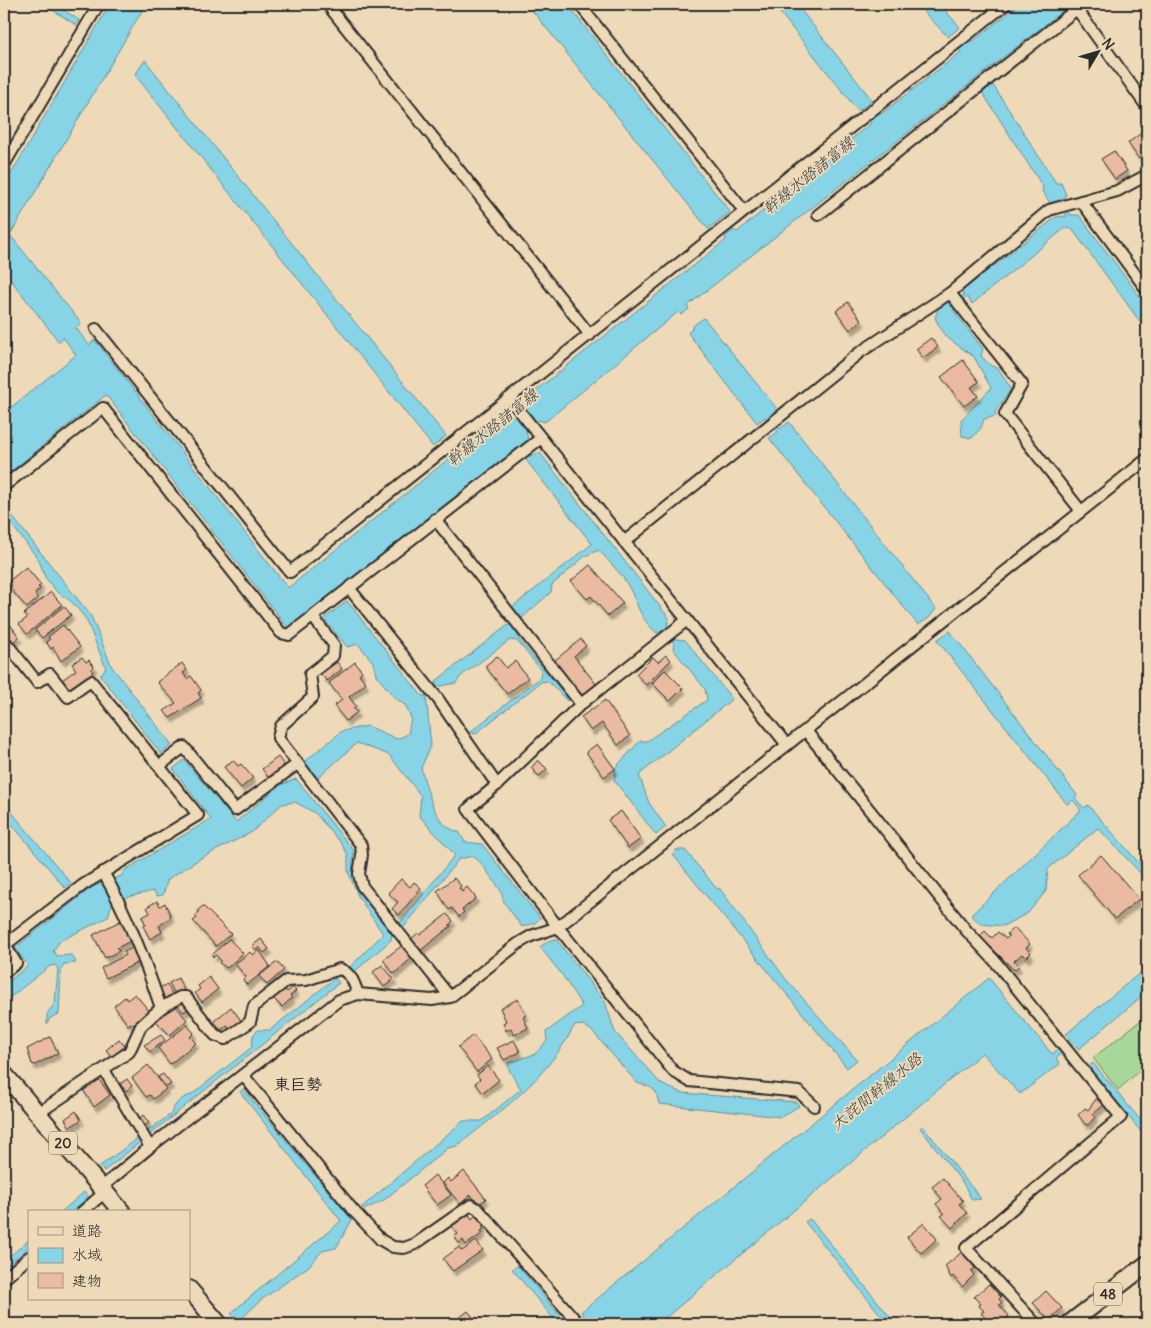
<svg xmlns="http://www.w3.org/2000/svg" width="1151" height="1328" viewBox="0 0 1151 1328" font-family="Delius,'Klee One',sans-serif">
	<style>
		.green { fill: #a7d899; stroke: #698262 }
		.water { fill: #87d4e7; stroke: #62909c }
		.building { fill: #eabba0; stroke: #2b2b2b; filter: url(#shadow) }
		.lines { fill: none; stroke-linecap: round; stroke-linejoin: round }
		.minor-casing { stroke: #2b2b2b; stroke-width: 14 }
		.primary-casing { stroke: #2b2b2b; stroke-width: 20 }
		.minor { stroke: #eedab8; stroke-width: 10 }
		.primary { stroke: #eedab8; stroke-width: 16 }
		.labels { text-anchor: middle; stroke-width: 4; stroke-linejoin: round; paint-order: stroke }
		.shield { fill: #eedab8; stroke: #666055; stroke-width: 1 }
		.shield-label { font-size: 14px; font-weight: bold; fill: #2b2b2b }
		.water-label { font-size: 16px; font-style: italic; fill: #394447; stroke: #eedab8 }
		.neighbourhood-label { font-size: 16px; font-weight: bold; fill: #2b2b2b; stroke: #eedab8 }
	</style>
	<defs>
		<filter id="shadow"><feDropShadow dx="3" dy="5" stdDeviation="1" flood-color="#0004"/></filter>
	</defs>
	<rect width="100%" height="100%" fill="#eedab8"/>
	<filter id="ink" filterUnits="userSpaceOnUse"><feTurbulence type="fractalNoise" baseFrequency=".02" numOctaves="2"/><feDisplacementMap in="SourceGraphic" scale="10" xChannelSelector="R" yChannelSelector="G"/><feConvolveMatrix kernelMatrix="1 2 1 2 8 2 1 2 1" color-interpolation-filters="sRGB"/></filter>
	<g filter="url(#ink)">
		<polygon class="green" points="1145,1017 1147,1019 1147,1064 1118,1090 1093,1058"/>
		<g class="water">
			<polygon points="43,4 54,4 79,20 76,25"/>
			<polygon points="110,4 146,4 10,235 81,323 76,328 89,345 95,340 288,588 506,413 514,417 528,406 525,399 726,240 725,237 734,230 737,232 871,123 869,120 878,111 881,114 961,52 959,49 967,42 969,44 1020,4 1061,4 1065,9 687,306 689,309 681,315 678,312 545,422 539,420 526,431 528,440 288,628 106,395 4,477 4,413 76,355 63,337 59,342 4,271 4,186"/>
			<polygon points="527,4 567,4 730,212 708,229"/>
			<polygon points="773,4 796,4 872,100 858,111"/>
			<polygon points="916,4 939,4 960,27 948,37"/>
			<polygon points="145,60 446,436 433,447 135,75"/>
			<polygon points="993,85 1056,183 1061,183 1066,195 1062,200 1071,215 1079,215 1147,306 1147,331 1072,229 1065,228 972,304 967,297 953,310 983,349 981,356 991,366 998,368 1011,389 995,412 996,416 984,419 981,428 972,438 962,436 961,420 991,388 974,357 945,336 935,318 938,309 948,302 951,307 964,295 962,291 1056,217 1067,216 1059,201 1050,203 1042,191 1043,187 982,92"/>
			<polygon points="704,318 777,409 770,415 780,429 789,422 936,609 929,618 918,625 769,438 778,432 765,417 757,423 688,333 695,324"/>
			<path d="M540,453L669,618L667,627L675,639L685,640L732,699L639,775L649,803L666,827L656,835L614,780L616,767L640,741H647L707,700L705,689L673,649L674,643L665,629L657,633C640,619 638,605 629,587C622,574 608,561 599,550L585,556L552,585L551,592L522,618L517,617L511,608L592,544L526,460L531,455Z"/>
			<polygon points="4,506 91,616 112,667 172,745 161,754 100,675 106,668 86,619 72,602 56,591 45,577 39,560 4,515"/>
			<path d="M347,601L422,696L426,695L431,745L421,768C428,790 433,826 459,832L465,842L482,844L540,918L535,923L522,927L504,902L501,891L481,863L473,856L459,859L404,927L400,923L455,855L419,816L421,796L389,755L357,743L317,779L311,774L304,762L342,731L368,726L397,739L408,734L411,718L406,706L394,697L376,675L373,662L358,644L347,647L324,619Z"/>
			<polygon points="508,625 514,626 520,641 567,697 567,701 548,681 541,682 475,734 470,732 540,678 541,670 517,641 510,640 461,676 456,683 436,687 436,681"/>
			<polygon points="950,631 1077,795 1075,798 1084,808 1088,805 1147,872 1147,880 1098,828 1048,869 1046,891 1028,913 1003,926 981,924 971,915 1081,810 1073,800 1067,804 937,640"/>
			<polygon points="184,760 236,822 280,785 296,779 354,851 352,872 364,898 392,931 391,940 354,972 350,967 383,934 358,896 348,871 348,855 341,843 315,813 295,802 282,804 252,832 201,858 168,879 163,895 157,896 153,891 128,897 111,906 108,917 60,941 53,951 57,956 72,955 76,963 64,964 61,970 59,1014 50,1018 47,1024 47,1014 55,1003 58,969 55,965 50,966 4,1002 4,985 28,966 15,948 92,887 121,876 125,870 211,819 173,769"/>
			<polygon points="4,803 71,883 65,888 4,815"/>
			<polygon points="676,850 685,850 716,888 720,889 785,978 857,1060 847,1068 673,855"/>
			<path d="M556,939L605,1002L615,1032L661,1084L682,1093L796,1102L799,1106L781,1117L659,1104L656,1092L650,1087L637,1083L592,1031L583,1025L574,1026C548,1078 501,1111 457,1146L448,1148L384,1200L364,1210L362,1207L463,1121H482L521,1089L510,1072L508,1063L535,1054L547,1041L546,1032L582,1006L563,976L540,947L548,941Z"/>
			<polygon points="1147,967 1147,992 1079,1049 1074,1044 1056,1058 1060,1064 1020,1094 982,1053 664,1319 667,1324 591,1324 581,1312 989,978 1052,1054 1070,1039 1066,1034"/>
			<path d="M335,978L339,983L104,1171L100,1166L171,1114C174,1104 180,1098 191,1095L252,1047L253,1035L258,1030H270Z"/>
			<polygon points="1093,1063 1147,1128 1147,1139 1088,1067"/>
			<polygon points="243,1089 352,1220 336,1248 322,1251 309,1266 261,1300 239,1321 231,1313 341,1221 240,1092"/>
			<polygon points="923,1126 981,1199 972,1200 963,1183 920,1128"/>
			<polygon points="84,1192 89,1197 71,1212 61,1212"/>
			<polygon points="810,1219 896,1324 888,1324 805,1222"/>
			<polygon points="29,1240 29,1247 4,1268 4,1261"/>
			<polygon points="518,1266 567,1324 558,1324 512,1269"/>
		</g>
		<g class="building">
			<polygon points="1140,134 1147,145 1147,153 1139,159 1128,143"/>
			<polygon points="1114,151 1127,171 1115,179 1101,159"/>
			<polygon points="848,302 862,321 850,330 836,311"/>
			<polygon points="931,338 938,347 923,358 916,349"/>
			<polygon points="963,360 979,382 971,387 978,396 964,406 941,377"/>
			<polygon points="590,565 623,603 608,616 591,596 587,599 571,581"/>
			<polygon points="26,567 41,585 38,587 40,589 35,593 37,599 27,608 10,588 12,586 9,581"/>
			<polygon points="51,592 62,605 27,634 19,624 27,618 24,614"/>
			<polygon points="64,606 71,615 42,638 35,630"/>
			<polygon points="9,623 19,637 13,642 4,630 4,627"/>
			<polygon points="63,625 80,647 61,661 53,647 51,649 46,642 50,639 48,637"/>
			<polygon points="581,639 586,646 574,656 596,684 581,696 554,661"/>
			<polygon points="666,655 671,660 646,685 636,674 653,657 658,662"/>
			<polygon points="497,656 506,668 515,661 528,678 507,694 485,666"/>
			<polygon points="82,657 86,662 89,660 94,667 91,669 93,672 69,689 62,680 76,670 72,664"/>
			<polygon points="337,662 342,669 327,681 321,674"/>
			<polygon points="355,662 362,672 359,674 366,683 349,697 356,706 353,708 357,712 346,721 334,706 342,700 329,683"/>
			<polygon points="182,663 187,670 183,673 187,679 191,676 201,690 198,693 201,698 170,718 164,711 176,703 157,682"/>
			<polygon points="665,670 683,688 670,701 652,683"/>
			<polygon points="605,700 630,736 618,745 602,723 591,731 581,717"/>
			<polygon points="597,744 615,769 604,777 586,752"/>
			<polygon points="278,757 284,765 269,778 262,769"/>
			<polygon points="233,760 238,766 241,764 253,778 241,788 224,767"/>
			<polygon points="538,760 547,769 539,776 531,768"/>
			<polygon points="621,811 641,839 628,848 608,820"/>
			<polygon points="1101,855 1139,899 1115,919 1078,875"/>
			<polygon points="454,878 461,886 459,888 462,892 467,887 476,898 462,910 464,912 459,917 452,908 449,910 437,891"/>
			<polygon points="401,879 410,887 414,882 421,888 399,915 392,909 398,902 388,893"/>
			<polygon points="157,901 160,906 165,903 171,917 159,926 162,932 150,939 143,926 146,925 142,917 150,913 147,907"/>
			<polygon points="203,906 231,934 216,946 193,921 197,918 195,916 199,912 198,910"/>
			<polygon points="447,914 453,921 449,925 451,926 420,951 411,939 418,933 420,935"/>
			<polygon points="124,919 132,940 117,948 119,951 105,958 93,935"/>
			<polygon points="1014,927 1030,944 1026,948 1031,953 1026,958 1022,954 1014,961 1019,966 1014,970 980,936 985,931 992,938 998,932 1006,939 1009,936 1007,934"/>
			<polygon points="229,939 243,953 227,968 219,963 221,961 216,955 213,957 212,955"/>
			<polygon points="261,939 269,949 264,953 259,947 256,950 252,946"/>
			<polygon points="404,944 414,956 394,974 383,960"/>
			<polygon points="134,947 141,961 106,978 101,968 126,955 124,952"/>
			<polygon points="259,950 270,966 247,985 243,980 246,977 235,964 250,952 253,955"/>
			<polygon points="277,962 284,970 267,985 259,976"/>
			<polygon points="382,965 394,979 384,987 373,972"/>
			<polygon points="209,977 218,989 202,1002 195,993 200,989 198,986"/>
			<polygon points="178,978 184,990 175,994 169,983"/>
			<polygon points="167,984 173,996 164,1000 158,989"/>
			<polygon points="293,987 296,991 290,996 292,998 282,1007 273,998 284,988 287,992"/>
			<polygon points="135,994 150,1012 133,1025 131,1023 128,1025 114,1006 125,997 127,1000"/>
			<polygon points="518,999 526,1015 523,1017 528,1028 514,1035 511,1028 506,1031 503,1023 506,1021 500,1008"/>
			<polygon points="182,1000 189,1008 184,1012 177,1005"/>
			<polygon points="175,1005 187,1020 170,1035 156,1021"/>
			<polygon points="231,1007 242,1022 231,1031 227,1025 221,1030 214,1021"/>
			<polygon points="187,1025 194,1033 190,1037 196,1043 170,1064 158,1048"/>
			<polygon points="161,1035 165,1040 150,1052 144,1045"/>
			<polygon points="473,1035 492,1059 477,1072 458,1047"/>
			<polygon points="50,1037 58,1053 35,1065 32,1064 27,1049"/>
			<polygon points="119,1039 125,1046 112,1057 106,1050"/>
			<polygon points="514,1040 520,1052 504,1060 497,1048"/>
			<polygon points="148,1065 166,1089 153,1099 150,1095 146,1097 132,1078"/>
			<polygon points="488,1066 499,1080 483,1093 475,1083 480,1079 477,1075"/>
			<polygon points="163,1074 171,1084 166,1087 158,1077"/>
			<polygon points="98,1078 110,1095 94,1107 82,1088"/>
			<polygon points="127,1079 132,1086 126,1091 120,1084"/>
			<polygon points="1096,1099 1104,1105 1093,1114 1095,1117 1088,1125 1085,1124 1078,1115 1085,1108 1088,1110"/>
			<polygon points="76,1111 81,1120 70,1127 65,1119"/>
			<polygon points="143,1115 149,1123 144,1126 139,1119"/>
			<polygon points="464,1171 486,1199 479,1204 471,1195 460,1204 443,1183 448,1178 451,1182"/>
			<polygon points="435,1175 451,1195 437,1205 422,1186"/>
			<polygon points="943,1178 963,1201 959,1204 967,1213 952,1228 941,1216 944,1214 936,1204 942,1199 932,1187"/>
			<polygon points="467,1212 472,1219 477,1214 485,1224 482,1226 484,1229 481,1231 483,1233 466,1245 463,1240 459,1243 454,1237 458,1234 451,1225"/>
			<polygon points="924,1223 937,1239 921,1253 907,1237"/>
			<polygon points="476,1241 483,1250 453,1271 443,1259 459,1247 462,1251"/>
			<polygon points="962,1252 975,1268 971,1271 974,1275 962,1287 953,1276 951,1278 945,1266"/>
			<polygon points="989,1284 1001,1297 999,1299 1002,1303 999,1305 1009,1316 1000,1324 980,1324 986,1319 981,1313 984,1311 979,1306 981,1304 974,1297"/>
			<polygon points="1046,1291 1062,1308 1049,1320 1033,1303"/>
			<polygon points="468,1311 476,1321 480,1318 484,1324 451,1324"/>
		</g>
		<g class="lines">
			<defs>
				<g id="minor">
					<polyline points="327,4 590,335"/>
					<polyline points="579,4 744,211"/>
					<polyline points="1074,5 1147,107"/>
					<polyline points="4,165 99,4"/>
					<polyline points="1081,201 1147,290"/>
					<polyline points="818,215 1083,4"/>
					<polyline points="96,329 290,572 1006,4"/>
					<polyline points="510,399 787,745"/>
					<polyline points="4,486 103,408 281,633 289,635 541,438"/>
					<polyline points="1081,511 1005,414 1022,384 950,293 1049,210 1117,191 1147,175"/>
					<polyline points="435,519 581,704"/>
					<polyline points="624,542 859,353 950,293"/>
					<polyline points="349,588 438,699 497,785"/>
					<polyline points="313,617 334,645 333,656 310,674 313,697 281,726 278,738 361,845 362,855 359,874 362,886 450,997"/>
					<polyline points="687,620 581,704 497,785 468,809 558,927 673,1071 689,1081 799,1092 814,1106"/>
					<polyline points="4,640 37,682 50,674 68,697 91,681 198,815 83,885 5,945 16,963 4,973"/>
					<polyline points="806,731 966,930 994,960 1121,1117 966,1248 1036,1324"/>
					<polyline points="159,766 184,747 235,810 296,765"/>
					<path d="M161,1008L180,997H186L215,1035L225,1039L250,1022L254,1006L286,981L306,980L340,969C352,974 354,983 358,994"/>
					<polyline points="104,1070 150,1147"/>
					<polyline points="243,1075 352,1209 381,1240 393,1247 404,1248 415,1244 471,1205 478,1209 579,1324"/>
					<path d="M37,1114L129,1052L141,1026L161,1008C145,961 128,916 103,872"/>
					<polyline points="102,1187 150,1147 339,1000 358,994 432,1000 450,997 519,943 531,936 558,927 1147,459"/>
					<polyline points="82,1212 105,1192"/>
					<polyline points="4,1279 29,1257"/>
				</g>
				<g id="primary">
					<polyline points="4,1074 122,1212"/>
					<polyline points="189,1289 219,1324"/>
					<polyline points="1069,1324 1147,1264"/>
				</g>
			</defs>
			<use href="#minor" class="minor-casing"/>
			<use href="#primary" class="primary-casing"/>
			<use href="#minor" class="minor"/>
			<use href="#primary" class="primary"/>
		</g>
	</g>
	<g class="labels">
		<g class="shield">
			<rect x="49" y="1131.5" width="28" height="23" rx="4"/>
			<rect x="1094" y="1282.5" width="28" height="23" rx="4"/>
		</g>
		<g class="shield-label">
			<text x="63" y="1148">20</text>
			<text x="1108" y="1299">48</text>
		</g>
		<g class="water-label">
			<text transform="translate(808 175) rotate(-39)" y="6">幹線水路諸富線</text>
			<text transform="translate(492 427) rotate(-39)" y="6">幹線水路諸富線</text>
			<text transform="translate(876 1091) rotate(-39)" y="6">大詫間幹線水路</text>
		</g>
		<g class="neighbourhood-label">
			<text x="298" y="1090">東巨勢</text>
		</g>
	</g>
	<rect width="1151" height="1328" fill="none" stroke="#eedab8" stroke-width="20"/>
	<rect x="10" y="10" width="1131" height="1308" fill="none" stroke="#2b2b2b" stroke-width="2" filter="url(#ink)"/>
	<rect x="28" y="1210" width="162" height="90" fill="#eedab8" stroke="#a09480"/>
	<rect x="38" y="1227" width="25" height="8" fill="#eedab8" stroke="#a09480"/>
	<text x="72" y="1236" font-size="15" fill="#2b2b2b">道路</text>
	<rect x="38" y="1248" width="25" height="15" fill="#87d4e7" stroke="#a09480"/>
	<text x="72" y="1260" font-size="15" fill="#2b2b2b">水域</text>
	<rect x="38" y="1273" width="25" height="15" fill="#eabba0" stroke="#a09480"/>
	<text x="72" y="1286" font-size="15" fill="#2b2b2b">建物</text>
	<g transform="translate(1098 52) rotate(52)" stroke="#eedab8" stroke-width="4" paint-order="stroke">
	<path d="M0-4L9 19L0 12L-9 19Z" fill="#2b2b2b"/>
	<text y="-8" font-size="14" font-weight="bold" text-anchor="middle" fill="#2b2b2b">N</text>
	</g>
</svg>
